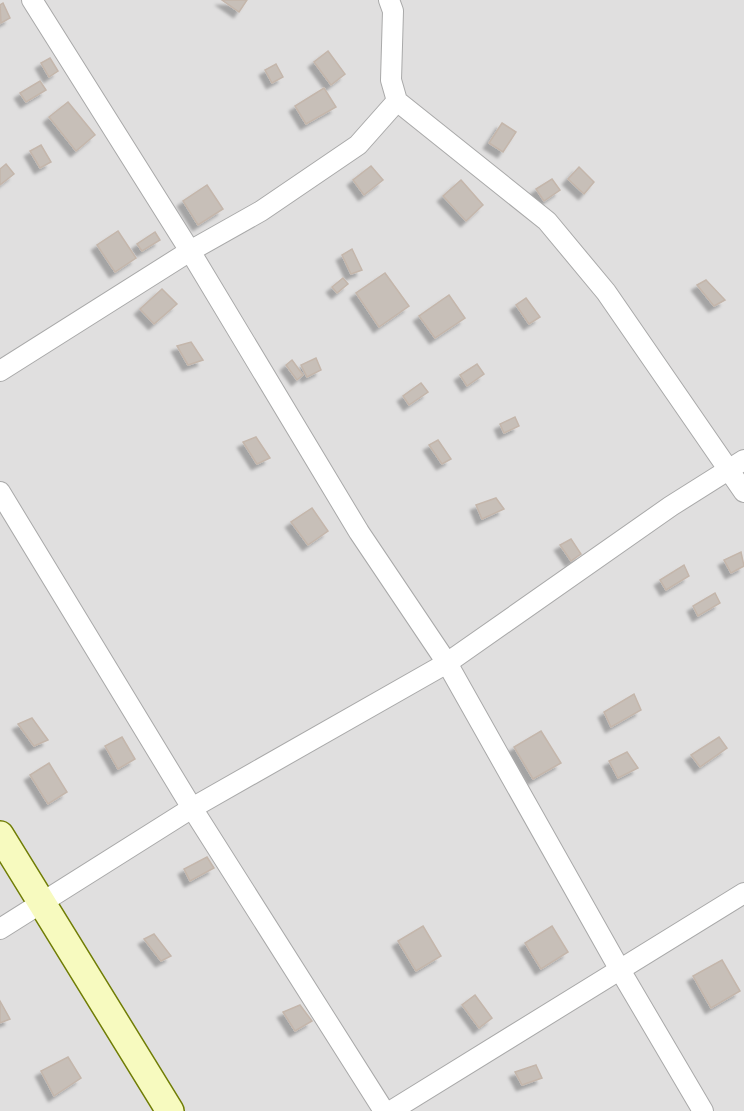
<svg xmlns="http://www.w3.org/2000/svg" width="744" height="1111" viewBox="0 0 744 1111" font-family="'Open Sans',sans-serif">
	<style>
		.residential { fill: #e0dfdf }
		.building { fill: #c7bfb8; stroke: #c4b6ab; stroke-width: 1.5; filter: url(#shadow) }
		.lines { fill: none; stroke-linecap: round; stroke-linejoin: round }
		.street-casing { stroke: #a9a9a9; stroke-width: 22 }
		.secondary-casing { stroke: #707d05; stroke-width: 30 }
		.street { stroke: #fff; stroke-width: 20 }
		.secondary { stroke: #f7fabf; stroke-width: 27 }
	</style>
	<defs>
		<filter id="shadow"><feDropShadow dx="-5.5" dy="5.5" stdDeviation="1.5" flood-color="#0004"/></filter>
	</defs>
	<rect width="100%" height="100%" fill="#f2efe9"/>
	<rect class="residential" x="0" y="0" width="744" height="1111"/>
	<g class="building">
		<polygon points="222,0 247,0 239,12"/>
		<polygon points="3,3 10,18 1,23 0,5"/>
		<polygon points="328,51 345,74 331,85 314,62"/>
		<polygon points="50,58 58,71 49,77 41,63"/>
		<polygon points="276,64 283,77 272,83 265,70"/>
		<polygon points="40,81 46,90 26,102 20,93"/>
		<polygon points="324,88 336,107 306,124 295,106"/>
		<polygon points="68,102 95,135 76,151 49,117"/>
		<polygon points="502,123 516,132 503,152 489,143"/>
		<polygon points="41,145 51,162 40,168 30,151"/>
		<polygon points="6,164 14,174 0,185 0,169"/>
		<polygon points="371,166 383,180 364,195 353,180"/>
		<polygon points="579,167 594,182 584,194 568,179"/>
		<polygon points="552,179 560,190 544,201 536,189"/>
		<polygon points="461,180 483,205 466,221 443,196"/>
		<polygon points="207,185 223,209 198,225 183,201"/>
		<polygon points="118,231 136,258 115,272 97,245"/>
		<polygon points="155,232 160,240 142,251 137,244"/>
		<polygon points="352,249 362,270 351,274 342,255"/>
		<polygon points="385,273 409,306 379,327 356,293"/>
		<polygon points="343,278 348,284 337,293 332,287"/>
		<polygon points="706,280 725,300 714,306 697,285"/>
		<polygon points="162,289 177,304 154,324 140,309"/>
		<polygon points="449,295 465,318 435,338 419,316"/>
		<polygon points="526,298 540,317 529,324 516,305"/>
		<polygon points="191,342 203,360 188,365 177,346"/>
		<polygon points="316,358 321,370 307,377 301,365"/>
		<polygon points="292,360 303,375 297,380 286,365"/>
		<polygon points="477,364 484,374 467,386 460,375"/>
		<polygon points="421,383 428,392 409,405 403,396"/>
		<polygon points="515,417 519,426 504,433 500,424"/>
		<polygon points="256,437 270,458 257,464 243,442"/>
		<polygon points="438,440 451,459 442,464 429,445"/>
		<polygon points="496,498 504,509 482,519 476,505"/>
		<polygon points="312,508 328,531 308,545 291,522"/>
		<polygon points="571,539 581,554 571,561 560,545"/>
		<polygon points="741,552 744,566 731,573 724,560"/>
		<polygon points="684,565 689,576 666,590 660,580"/>
		<polygon points="715,593 720,603 698,616 693,606"/>
		<polygon points="634,694 641,710 611,727 604,712"/>
		<polygon points="32,718 48,740 34,746 18,724"/>
		<polygon points="541,731 561,763 533,779 514,747"/>
		<polygon points="122,737 135,759 118,769 105,746"/>
		<polygon points="719,737 727,748 700,767 691,755"/>
		<polygon points="627,752 638,768 618,778 609,761"/>
		<polygon points="49,763 67,792 48,804 30,775"/>
		<polygon points="207,857 214,868 190,881 184,869"/>
		<polygon points="423,926 441,956 416,971 398,941"/>
		<polygon points="552,926 568,952 541,969 525,943"/>
		<polygon points="154,934 171,956 161,961 144,939"/>
		<polygon points="722,960 740,991 711,1008 693,976"/>
		<polygon points="475,995 492,1018 479,1028 462,1005"/>
		<polygon points="0,1001 10,1019 0,1023"/>
		<polygon points="300,1005 312,1021 295,1031 283,1012"/>
		<polygon points="68,1057 81,1078 54,1096 41,1071"/>
		<polygon points="536,1065 542,1078 522,1085 515,1072"/>
	</g>
	<g class="lines">
		<defs>
			<g id="street">
				<polyline points="32,0 190,251 359,532 447,663 620,970 703,1111"/>
				<polyline points="389,0 393,11 391,80 397,101 547,221 606,292 744,492"/>
				<polyline points="0,371 190,251 261,211 358,145 397,101"/>
				<polyline points="0,492 192,808 384,1111"/>
				<polyline points="0,929 192,808 447,663 671,506 744,460"/>
				<polyline points="391,1111 744,893"/>
			</g>
			<polyline id="secondary" points="0,835 170,1111"/>
		</defs>
		<use href="#street" class="street-casing"/>
		<use href="#secondary" class="secondary-casing"/>
		<use href="#street" class="street"/>
		<use href="#secondary" class="secondary"/>
	</g>
</svg>
